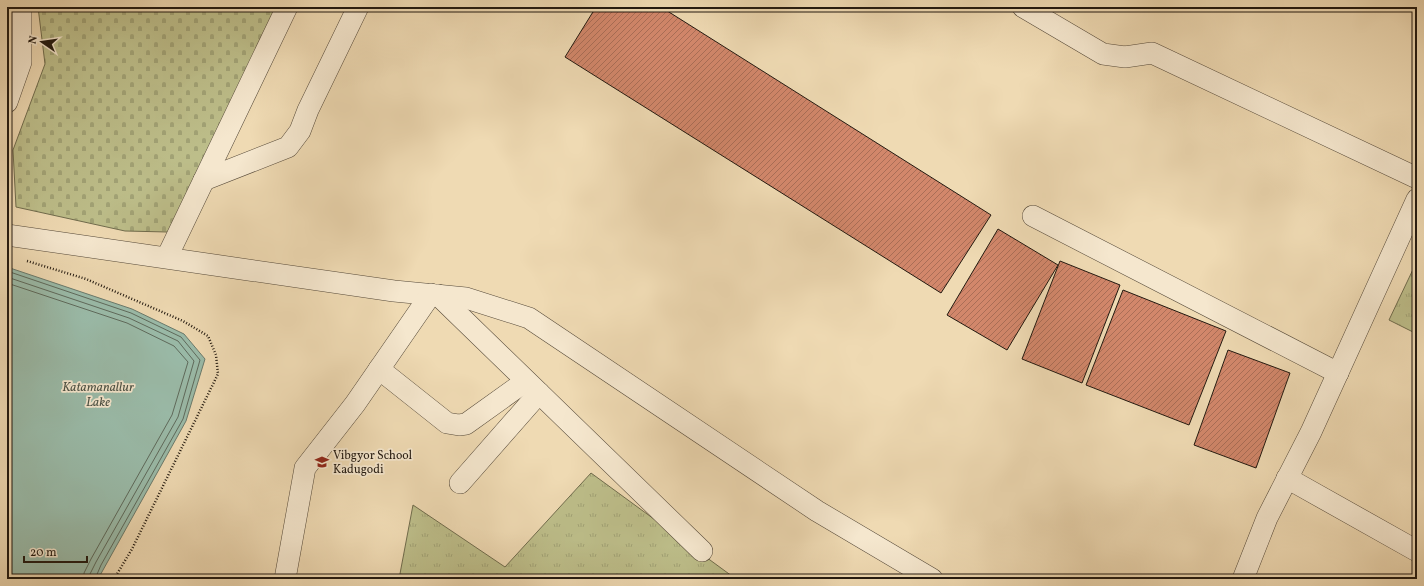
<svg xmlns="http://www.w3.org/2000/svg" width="1424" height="586" viewBox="0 0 1424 586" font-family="Vollkorn,serif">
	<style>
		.grass { fill: url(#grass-tufts); stroke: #706c4d }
		.cemetery { fill: url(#cemetery-stones); stroke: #706c4d }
		.water { fill: #9abba9; stroke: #6a7a6c }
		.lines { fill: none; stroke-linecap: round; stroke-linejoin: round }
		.shore { stroke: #5e6a5c; stroke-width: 1 }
		.building { fill: url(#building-hatch); stroke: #221910 }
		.minor-casing { stroke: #554939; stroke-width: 22 }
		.path { stroke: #221910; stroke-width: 2.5; stroke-dasharray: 1 2; stroke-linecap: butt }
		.minor { stroke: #f5e7ce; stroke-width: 21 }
		.labels { text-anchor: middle; stroke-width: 3.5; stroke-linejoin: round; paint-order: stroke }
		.poi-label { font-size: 12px; fill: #221910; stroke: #f5e7ce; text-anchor: start }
		.water-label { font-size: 13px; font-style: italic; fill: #4c5246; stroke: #f5e7ce }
	</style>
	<defs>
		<pattern id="grass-tufts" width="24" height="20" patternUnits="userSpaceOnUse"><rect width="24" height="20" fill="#bdbe8a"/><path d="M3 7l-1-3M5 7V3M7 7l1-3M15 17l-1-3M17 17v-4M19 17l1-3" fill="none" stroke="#a2a376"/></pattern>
		<pattern id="cemetery-stones" width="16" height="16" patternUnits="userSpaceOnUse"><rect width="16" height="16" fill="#bdbe8a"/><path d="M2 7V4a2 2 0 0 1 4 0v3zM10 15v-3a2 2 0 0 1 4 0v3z" fill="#a2a376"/></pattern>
		<pattern id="building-hatch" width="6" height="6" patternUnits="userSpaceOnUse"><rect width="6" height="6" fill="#d2876b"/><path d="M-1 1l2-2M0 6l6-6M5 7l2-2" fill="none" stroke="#aa6e57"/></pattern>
	</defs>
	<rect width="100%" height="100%" fill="#efdab3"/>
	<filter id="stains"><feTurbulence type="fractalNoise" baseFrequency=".005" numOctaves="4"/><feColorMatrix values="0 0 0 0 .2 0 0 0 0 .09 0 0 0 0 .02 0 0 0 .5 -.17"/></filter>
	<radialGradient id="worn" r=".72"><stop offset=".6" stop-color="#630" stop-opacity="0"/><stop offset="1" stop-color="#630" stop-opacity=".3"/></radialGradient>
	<g class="grass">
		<polygon points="1417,261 1417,334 1389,320"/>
		<polygon points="591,473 736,579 399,579 413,505 505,567"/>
	</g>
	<polygon class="cemetery" points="38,7 279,7 168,232 125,231 16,207 13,150 45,64"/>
	<polygon class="water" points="7,267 132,309 184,334 205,359 186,421 98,579 7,579"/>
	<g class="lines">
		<g class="shore">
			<polyline points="7,271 131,313 181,337 200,360 183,419 101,565 95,579"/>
			<polyline points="7,277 129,318 178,341 194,361 178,417 96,562 90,574 90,579"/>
			<polyline points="7,283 127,323 174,346 188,362 172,415 91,559 84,573 84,579"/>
		</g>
	</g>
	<g class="building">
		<polygon points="596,7 661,7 991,215 941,293 565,57"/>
		<polygon points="998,229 1058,265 1007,350 947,315"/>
		<polygon points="1060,261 1120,285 1082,383 1022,359"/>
		<polygon points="1123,290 1226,331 1189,425 1086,385"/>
		<polygon points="1228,350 1290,373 1256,468 1194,445"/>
	</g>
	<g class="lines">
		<defs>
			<g id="minor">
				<polyline points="1023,7 1103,54 1125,57 1152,53 1417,178"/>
				<polyline points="7,102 21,62 21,7"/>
				<polyline points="204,180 288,147 300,131 308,110 358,7"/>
				<polyline points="1033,216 1338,373"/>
				<polyline points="7,235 394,291 466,298 529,318 817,511 932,579"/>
				<polyline points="167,257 287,7"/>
				<polyline points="438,295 702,551"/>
				<polyline points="379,369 447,423 459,425 466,424 526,381"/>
				<polyline points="1287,478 1417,551"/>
				<polyline points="460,483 539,393"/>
				<polyline points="285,579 305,468 355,404 431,294"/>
				<polyline points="1243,579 1267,518 1311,432 1417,199"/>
			</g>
		</defs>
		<use href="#minor" class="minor-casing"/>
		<polyline class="path" points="27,261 86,279 183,321 208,336 216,355 218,374 132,549 114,579"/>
		<use href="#minor" class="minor"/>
	</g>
	<defs>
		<symbol id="school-bare" viewBox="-9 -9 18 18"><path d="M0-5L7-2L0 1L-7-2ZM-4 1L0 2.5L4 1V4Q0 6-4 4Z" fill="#8f2418" stroke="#f5e7ce" stroke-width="2.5" paint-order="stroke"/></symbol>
	</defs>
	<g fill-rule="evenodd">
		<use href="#school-bare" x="312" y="452" width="20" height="20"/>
	</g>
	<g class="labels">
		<g class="poi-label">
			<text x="333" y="459">Vibgyor School<tspan x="333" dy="14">Kadugodi</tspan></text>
		</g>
		<g class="water-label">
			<text x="98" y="391">Katamanallur<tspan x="98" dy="15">Lake</tspan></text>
		</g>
	</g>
	<rect width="1424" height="586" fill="none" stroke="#efdab3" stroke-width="24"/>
	<rect x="8" y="8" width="1408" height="570" fill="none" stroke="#221910" stroke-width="2"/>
	<rect x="12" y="12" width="1400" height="562" fill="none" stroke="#221910"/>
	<g transform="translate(42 42) rotate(283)" stroke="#f5e7ce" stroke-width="3" paint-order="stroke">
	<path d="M0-3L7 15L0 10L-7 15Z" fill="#221910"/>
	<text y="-6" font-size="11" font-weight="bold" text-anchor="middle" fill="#221910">N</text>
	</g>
	<path d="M24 556v6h63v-6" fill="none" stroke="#221910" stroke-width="2"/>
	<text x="30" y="556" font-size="12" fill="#221910" stroke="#f5e7ce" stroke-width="3" paint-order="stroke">20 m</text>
	<rect width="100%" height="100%" filter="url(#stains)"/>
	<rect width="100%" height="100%" fill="url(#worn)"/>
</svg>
